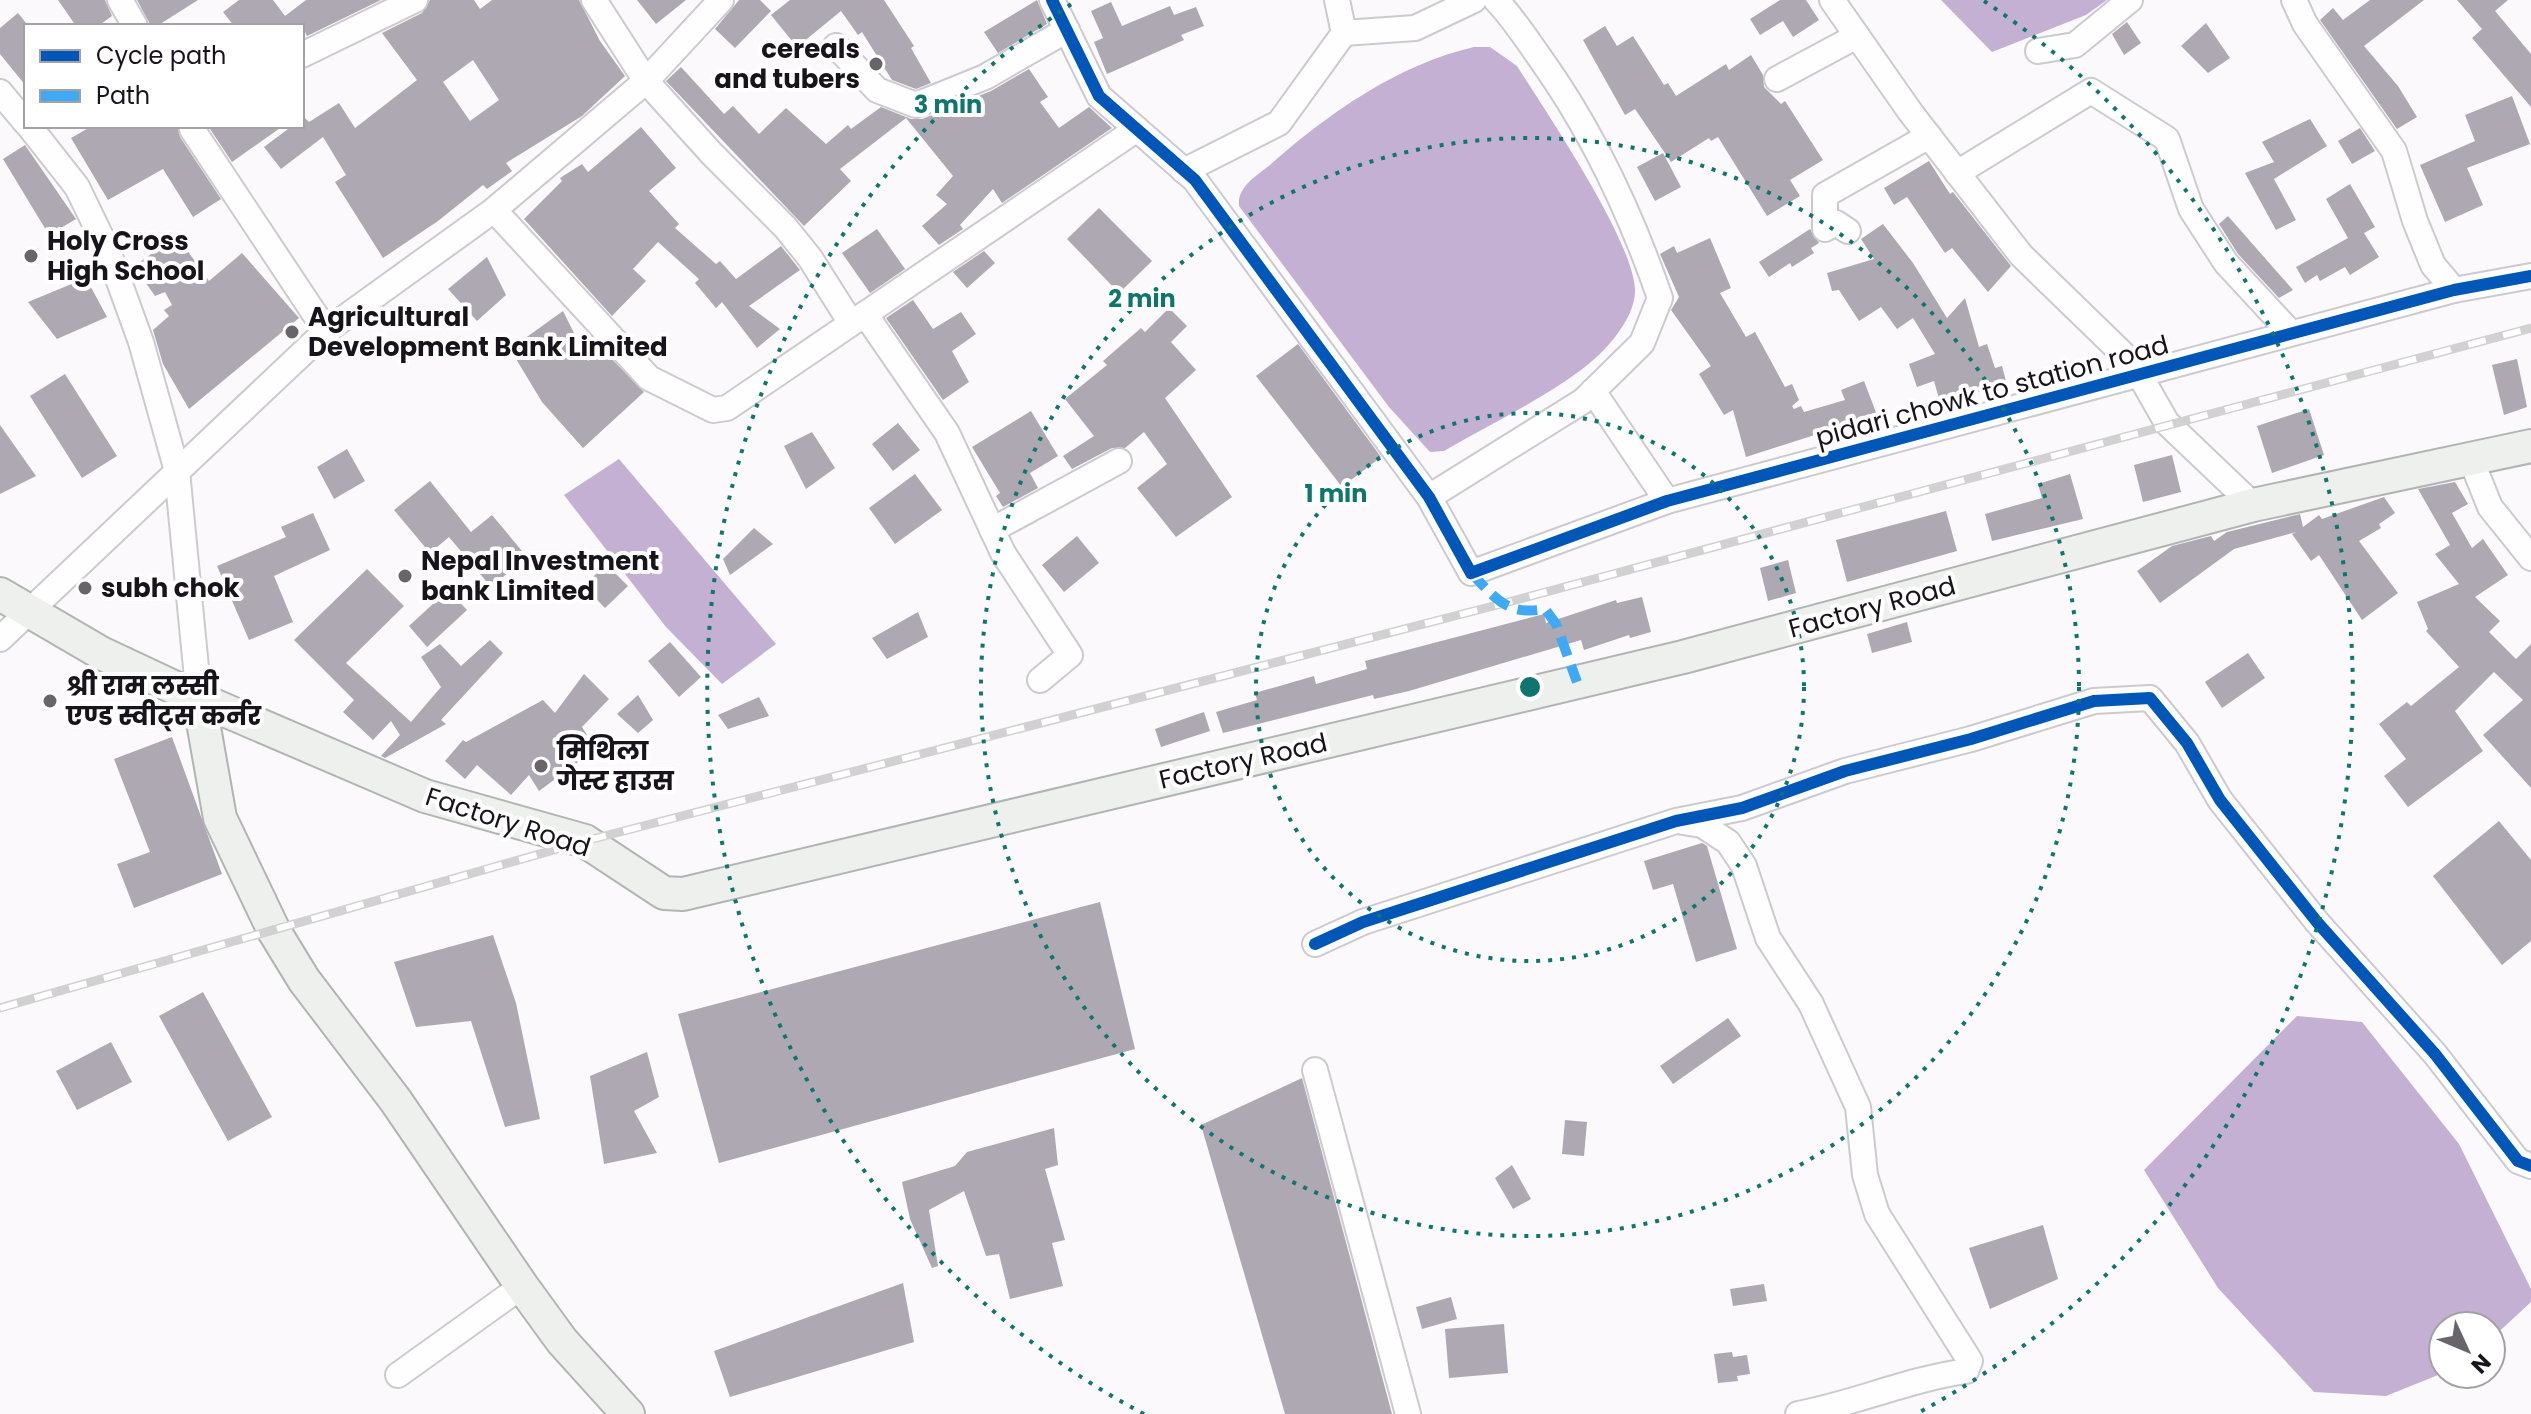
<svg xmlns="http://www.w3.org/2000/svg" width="2531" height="1414" viewBox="0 0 2531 1414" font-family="Poppins,'Noto Sans Devanagari',sans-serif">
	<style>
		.water { fill: #c4b0d2 }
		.building { fill: #aea8b2; fill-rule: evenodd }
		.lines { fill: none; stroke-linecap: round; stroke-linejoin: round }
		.minor-casing { stroke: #cdcacf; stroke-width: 28 }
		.major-casing { stroke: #b1b5b1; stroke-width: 36 }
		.minor { stroke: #fefeff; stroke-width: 24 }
		.major { stroke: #edf0ec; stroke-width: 32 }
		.rail-casing { stroke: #d2d1d2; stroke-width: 9 }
		.rail { stroke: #fff; stroke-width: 6; stroke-dasharray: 18; stroke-linecap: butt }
		.quiet { stroke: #3fa9f5; stroke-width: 10; stroke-dasharray: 20 10; stroke-linecap: butt }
		.cycleway-casing { stroke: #fff; stroke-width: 17 }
		.cycleway { stroke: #0057b8; stroke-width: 12 }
		.ring { fill: none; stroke: #0f766e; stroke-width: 4; stroke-dasharray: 4 8 }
		.poi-dot { fill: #68646a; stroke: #fff; stroke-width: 3 }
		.labels { text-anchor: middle; stroke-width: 8; stroke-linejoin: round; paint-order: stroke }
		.poi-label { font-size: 26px; font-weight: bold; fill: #19141c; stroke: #fff; text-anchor: start }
		.street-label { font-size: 26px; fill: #19141c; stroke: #fff }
		.centre { fill: #0f766e; stroke: #fff; stroke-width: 4 }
		.ring-label { font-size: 24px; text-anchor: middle; font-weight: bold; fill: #0f766e; stroke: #fff; stroke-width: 8; stroke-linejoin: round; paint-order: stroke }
	</style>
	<rect width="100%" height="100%" fill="#fbf9fc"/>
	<g class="water">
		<polygon points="1941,0 2107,0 2086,15 1992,52"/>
		<path d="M1474,47H1490L1517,66C1546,112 1636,244 1635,292C1634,321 1603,354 1581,370C1539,401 1489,425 1444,451L1430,452L1389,407L1239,206C1237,186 1257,176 1271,164C1329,113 1397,65 1474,47Z"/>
		<polygon points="619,459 776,644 722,684 666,627 564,495"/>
		<polygon points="2297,1016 2362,1022 2459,1144 2531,1289 2531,1302 2491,1339 2491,1326 2443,1326 2443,1373 2386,1396 2314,1392 2218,1288 2144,1170"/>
	</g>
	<g class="building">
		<polygon points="58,0 105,0 112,16 98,26 76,26"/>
		<polygon points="137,0 198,0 157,26 151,26"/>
		<polygon points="239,0 273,0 285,16 306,0 381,0 307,36 302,26 234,26 223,12"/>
		<path d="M430,0H474L480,9L492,0H579L600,41L625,76L582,116L506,163L512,171L487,189L483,185L438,221L383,258L335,182L346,175L323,137L281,169L264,147L292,126H302L304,117L309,122L339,103L355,128L417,80L382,33L422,13ZM473,60L499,100L470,121L443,82Z"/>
		<polygon points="637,0 686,0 656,24"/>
		<polygon points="739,0 760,0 771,11 735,48 715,29"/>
		<polygon points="790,0 884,0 914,46 911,48 931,83 916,89 892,80 862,32 858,35 841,11 797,47 771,15"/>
		<polygon points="1037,0 1047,24 998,53 984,32"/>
		<polygon points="1780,0 1806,0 1819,20 1793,37 1783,21 1760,35 1750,19"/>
		<polygon points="2370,0 2424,0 2364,46 2398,86 2417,117 2397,129 2320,20 2333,8 2343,20"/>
		<polygon points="2457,0 2508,0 2495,11 2531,54 2531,107 2472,38 2482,29"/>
		<polygon points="1111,2 1122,26 1170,6 1174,15 1196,7 1204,26 1181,35 1184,40 1107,74 1094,42 1103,38 1091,11"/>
		<polygon points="18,13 26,23 26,86 0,54 0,28"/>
		<polygon points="2127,22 2141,43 2124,55 2112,34"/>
		<polygon points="2206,23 2230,58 2208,73 2181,46"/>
		<polygon points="1605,26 1617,46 1633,36 1664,85 1668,83 1676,96 1726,64 1729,70 1751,55 1763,75 1764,87 1781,104 1785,101 1823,160 1790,180 1800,196 1767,216 1718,137 1711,141 1709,138 1671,162 1635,109 1625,115 1583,40"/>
		<polygon points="681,67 724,114 733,106 759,134 786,108 826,144 848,125 851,129 881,107 911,119 922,119 991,91 1029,69 1048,97 1040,102 1059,128 1089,107 1112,128 1002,203 993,189 960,225 963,229 939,245 922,226 947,204 936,195 953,176 906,118 840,169 851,181 804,226 666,81"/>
		<polygon points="2512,96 2530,144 2467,168 2483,205 2445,222 2420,165 2475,141 2465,115"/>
		<polygon points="2310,119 2327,146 2274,179 2296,220 2276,230 2245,173 2274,162 2262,142"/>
		<polygon points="92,126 178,126 180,137 221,199 193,217 163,169 108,200 71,138"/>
		<polygon points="215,126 283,126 232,162 210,129"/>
		<polygon points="641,127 676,168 649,191 679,224 675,228 716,264 720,261 736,279 781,246 800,270 749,306 780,329 757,348 722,302 716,308 695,283 699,279 658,242 633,269 646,281 612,316 524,219 562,181 560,178 582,164 588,172"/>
		<polygon points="2360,128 2375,151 2352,164 2338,141"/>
		<polygon points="25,145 76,219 49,235 3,159"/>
		<polygon points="1663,153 1681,187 1655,201 1637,167"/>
		<polygon points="1929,161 1950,194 1953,192 2011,266 1988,292 1952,248 1945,253 1907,197 1894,205 1884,188"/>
		<polygon points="2350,184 2375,227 2364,233 2379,257 2350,275 2345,267 2320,281 2317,275 2305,283 2296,267 2348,238 2326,199"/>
		<polygon points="1099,208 1152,261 1119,293 1067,239"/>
		<polygon points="2228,216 2293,290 2279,298 2238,254 2219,224"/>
		<polygon points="1883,224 1913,263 1947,318 1965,298 1979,347 1987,344 1995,368 2002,366 2007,385 1940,402 1934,381 1917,387 1909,364 1935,354 1913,318 1897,329 1881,307 1859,321 1839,290 1832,291 1827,273 1874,259 1861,239"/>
		<polygon points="877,229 905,269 870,293 842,253"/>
		<polygon points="1810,229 1819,243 1811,248 1814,253 1792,267 1790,263 1769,277 1759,262"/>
		<polygon points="177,236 209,281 242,253 299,318 189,409 163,364 153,330 169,316 164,310 172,305 165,292 155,296 134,266"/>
		<polygon points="1710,238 1731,288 1720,293 1746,337 1755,332 1785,387 1792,384 1799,400 1792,406 1794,409 1801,406 1804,412 1845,400 1841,390 1864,381 1877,415 1746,457 1733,410 1724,415 1699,374 1711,366 1671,310 1679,297 1660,254 1674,246 1677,253"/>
		<polygon points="984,251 995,263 967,288 953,272"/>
		<polygon points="487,257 506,295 477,321 448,289"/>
		<polygon points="86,278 107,317 57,339 28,302"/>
		<polygon points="913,300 933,329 961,312 976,334 952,351 969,382 943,400 886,318"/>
		<polygon points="1169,308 1187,326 1171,342 1196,370 1165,398 1232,497 1176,537 1137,488 1167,464 1144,432 1125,448 1112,448 1072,469 1063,456 1094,436 1065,399 1107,365 1103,361 1141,328 1145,332"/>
		<polygon points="563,311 588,361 602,349 644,392 583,448 542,402 510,349"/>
		<polygon points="1298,344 1381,457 1342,487 1256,376"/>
		<polygon points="2517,359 2527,407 2504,415 2492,365"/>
		<polygon points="65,374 117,456 82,478 30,396"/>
		<polygon points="2309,409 2324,455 2272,473 2257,426"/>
		<polygon points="1031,411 1058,456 1030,473 1038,488 1003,507 996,496 1000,493 972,447"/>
		<polygon points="898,423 920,450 893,471 872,444"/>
		<polygon points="0,425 36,476 0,494"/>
		<polygon points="812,432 835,468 806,489 784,446"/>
		<polygon points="347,449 365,481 334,499 317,467"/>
		<polygon points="2172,455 2181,492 2143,502 2134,465"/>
		<polygon points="915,474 942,510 895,544 869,508"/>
		<polygon points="2070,474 2083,519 1992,541 1985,514 2042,498 2038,484"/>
		<polygon points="430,481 471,532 492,515 527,557 491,587 449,537 430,553 394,510"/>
		<polygon points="2455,482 2468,504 2452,513 2472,548 2483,539 2508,575 2475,597 2500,621 2489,632 2516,659 2531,644 2531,788 2483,735 2523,700 2494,672 2455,711 2483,751 2408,807 2384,776 2406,759 2379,724 2407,702 2411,706 2459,667 2426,631 2428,629 2417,602 2459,584 2435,554 2450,545 2418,489"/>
		<polygon points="2384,497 2395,513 2379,524 2381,528 2359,541 2398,593 2362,620 2319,555 2311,561 2292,534 2296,532 2234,549 2160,603 2137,571 2172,546 2211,536 2214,541 2227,532 2300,514 2303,527 2319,515 2322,519"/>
		<polygon points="1946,511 1957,551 1847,582 1836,540"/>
		<polygon points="313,513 330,550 274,576 293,622 249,640 217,566 286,537 281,527"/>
		<polygon points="754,528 773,544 730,575 723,559"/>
		<polygon points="1077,536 1099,563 1064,592 1042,565"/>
		<polygon points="1788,560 1796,593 1768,601 1760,568"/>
		<polygon points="606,564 628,586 605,608 584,586"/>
		<polygon points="367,569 404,606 346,663 411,722 441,687 421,657 440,644 461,666 490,640 503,653 441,720 446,724 385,758 381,756 400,735 391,721 373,740 343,712 354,700 294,640"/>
		<polygon points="448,590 467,610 427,647 409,626"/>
		<polygon points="1642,597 1651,632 1630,638 1629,635 1584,650 1581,640 1409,691 1374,699 1373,695 1223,733 1216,712 1257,700 1255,693 1314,676 1316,684 1367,669 1365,661 1544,614 1546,623 1616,600 1617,603"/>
		<polygon points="918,612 928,637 887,659 872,638"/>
		<polygon points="1907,622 1912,642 1872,653 1867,634"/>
		<polygon points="670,642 701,677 679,697 648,661"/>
		<polygon points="2248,653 2265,678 2222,708 2205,682"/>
		<polygon points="584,674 609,699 582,727 596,749 539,791 529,775 511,795 477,765 465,779 445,761 463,740 466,742 543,700 555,713"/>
		<polygon points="638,695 653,720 638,733 617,714"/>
		<polygon points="759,697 769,716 728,729 718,715"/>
		<polygon points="1204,712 1210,731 1161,747 1155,729"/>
		<polygon points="172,737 222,874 134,908 117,864 150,852 114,759"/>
		<polygon points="2499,821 2531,860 2531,941 2502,965 2433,876"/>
		<polygon points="1702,843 1707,846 1737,949 1696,962 1673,884 1653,890 1644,861"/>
		<polygon points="1100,902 1135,1049 719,1163 678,1014"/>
		<polygon points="493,935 516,1003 540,1119 505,1127 471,1021 416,1027 394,962"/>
		<polygon points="203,992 272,1117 228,1141 159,1016"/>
		<polygon points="1728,1018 1741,1036 1673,1084 1660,1066"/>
		<polygon points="111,1042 132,1082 77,1110 56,1071"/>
		<polygon points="647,1052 659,1097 634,1111 657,1153 604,1164 590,1076"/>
		<polygon points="1302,1078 1392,1414 1285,1414 1201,1125"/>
		<polygon points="1565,1120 1587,1122 1584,1156 1562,1154"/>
		<polygon points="1054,1128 1058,1165 1045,1169 1065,1240 1052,1243 1063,1286 1010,1299 999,1254 986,1256 964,1191 929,1210 938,1266 932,1268 910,1219 902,1182 955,1166 967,1152"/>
		<polygon points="1512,1165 1531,1199 1513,1209 1495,1178"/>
		<polygon points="2043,1225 2058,1279 1990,1309 1969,1248"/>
		<polygon points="903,1283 914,1342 730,1397 714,1351"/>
		<polygon points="1764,1284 1767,1301 1733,1306 1730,1289"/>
		<polygon points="1451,1297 1457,1319 1422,1329 1416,1307"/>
		<polygon points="1504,1324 1508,1373 1449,1378 1445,1329"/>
		<polygon points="1732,1352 1733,1357 1747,1355 1750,1374 1737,1376 1738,1381 1718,1383 1714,1354"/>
	</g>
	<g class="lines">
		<defs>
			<g id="minor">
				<polyline points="120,0 135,26"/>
				<polyline points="594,0 646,81 712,154 785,227 810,258 851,323"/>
				<polyline points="1052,0 1099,96 1195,180 1429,497 1471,573 1667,501 2454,290 2531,276"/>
				<polyline points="1337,0 1344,33 1415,28 1474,0"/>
				<polyline points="1832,0 1911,113 2021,255 2124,355 2139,374 2167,423 2253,505"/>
				<polyline points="2294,0 2305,24 2394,151 2415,221 2433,265 2454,290"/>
				<polyline points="836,46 877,90 916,105 985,77 1067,30"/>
				<polyline points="2038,51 2075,45 2130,0"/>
				<polyline points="302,55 415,0"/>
				<polyline points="1777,79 1857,36"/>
				<polyline points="0,92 26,123"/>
				<polyline points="29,126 77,187 108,251 141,342 177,471 199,699"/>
				<polyline points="192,129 326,331"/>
				<polyline points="1184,171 1279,123 1344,33"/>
				<polyline points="1957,173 2091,91 2167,139 2191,209 2226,263 2291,333"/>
				<polyline points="494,210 649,378 713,410 727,408 1137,129"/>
				<polyline points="1848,231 1836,223 1825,229 1825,195 1929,136"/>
				<polyline points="865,314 947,433 1003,553 1070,655 1040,680"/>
				<polyline points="1593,391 1667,501"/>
				<polyline points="2470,457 2490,507 2531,558"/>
				<path d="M1429,497L1583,401L1642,343L1660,298C1630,211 1593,132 1540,58C1526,38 1513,18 1496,0"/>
				<polyline points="992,530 1119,461"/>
				<polyline points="0,639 326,331 494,210 646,81 721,0"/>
				<path d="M1683,822L1702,825L1728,842L1744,866L1768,938L1811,1004L1858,1107L1865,1175L1877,1214L1970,1361L1966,1371C1906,1380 1856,1403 1798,1414"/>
				<polyline points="1315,944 1363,922 1676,821 1742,808 1845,771 1971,739 2094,701 2150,698 2187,743 2220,800 2317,922 2435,1054 2518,1161 2531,1166"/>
				<polyline points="1315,1070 1408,1414"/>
				<polyline points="398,1375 522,1286"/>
			</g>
			<g id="major">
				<polyline points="0,594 101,653 199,699 425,796 585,841 664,893 683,894 1683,657 2253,505 2531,446"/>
				<polyline points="199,699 220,818 274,931 304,980 396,1101 522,1286 562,1341 628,1414"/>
			</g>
		</defs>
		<use href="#minor" class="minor-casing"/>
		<use href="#major" class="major-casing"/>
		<use href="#minor" class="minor"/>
		<use href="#major" class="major"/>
		<defs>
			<polyline id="rail" points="0,1008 585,841 1501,604 2531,328"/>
		</defs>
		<use href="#rail" class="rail-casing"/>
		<use href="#rail" class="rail"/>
		<path class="quiet" d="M1471,573C1496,598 1506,616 1545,609L1556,624L1577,682"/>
		<defs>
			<g id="cycleway">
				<polyline points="1052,0 1099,96 1195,180 1429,497 1471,573 1667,501 2454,290 2531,276"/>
				<polyline points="1315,944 1363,922 1676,821 1742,808 1845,771 1971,739 2094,701 2150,698 2187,743 2220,800 2317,922 2435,1054 2518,1161 2531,1166"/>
			</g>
		</defs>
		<use href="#cycleway" class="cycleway-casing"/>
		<use href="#cycleway" class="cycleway"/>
	</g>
	<g class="ring">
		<circle cx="1530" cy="687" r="274"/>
		<circle cx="1530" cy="687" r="549"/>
		<path d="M1144 1414A823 823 0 0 1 1076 1M1984 1A823 823 0 0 1 1916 1414"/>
	</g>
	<g class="poi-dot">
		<circle cx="876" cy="64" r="8"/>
		<circle cx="31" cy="256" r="8"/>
		<circle cx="292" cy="332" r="8"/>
		<circle cx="405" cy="576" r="8"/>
		<circle cx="85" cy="588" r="8"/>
		<circle cx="50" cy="701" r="8"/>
		<circle cx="541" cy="766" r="8"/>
	</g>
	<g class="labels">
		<g class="poi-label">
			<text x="860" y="58" text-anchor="end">cereals<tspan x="860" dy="30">and tubers</tspan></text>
			<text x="47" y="250">Holy Cross<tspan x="47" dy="30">High School</tspan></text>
			<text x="308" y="326">Agricultural<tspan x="308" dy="30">Development Bank Limited</tspan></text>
			<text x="421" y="570">Nepal Investment<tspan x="421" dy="30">bank Limited</tspan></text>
			<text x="101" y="597">subh chok</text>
			<text x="66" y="695">श्री राम लस्सी<tspan x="66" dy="30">एण्ड स्वीट्स कर्नर</tspan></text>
			<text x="557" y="760">मिथिला<tspan x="557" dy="30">गेस्ट हाउस</tspan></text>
		</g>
		<g class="street-label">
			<text transform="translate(1992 391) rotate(-15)" y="9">pidari chowk to station road</text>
			<text transform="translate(1872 607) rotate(-15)" y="9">Factory Road</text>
			<text transform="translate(1243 761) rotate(-13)" y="9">Factory Road</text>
			<text transform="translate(508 822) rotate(18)" y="9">Factory Road</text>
		</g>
	</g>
	<circle cx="1530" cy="687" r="12" class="centre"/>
	<g class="ring-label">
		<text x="948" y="113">3 min</text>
		<text x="1142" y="307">2 min</text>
		<text x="1336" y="502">1 min</text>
	</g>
	<rect x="24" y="24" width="280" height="104" fill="#ffffff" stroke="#a3a1a4" stroke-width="2"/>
	<rect x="40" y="50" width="40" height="12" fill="#0057b8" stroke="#a3a1a4" stroke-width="2"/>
	<text x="96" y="64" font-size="24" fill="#19141c">Cycle path</text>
	<rect x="40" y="90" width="40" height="12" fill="#3fa9f5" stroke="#a3a1a4" stroke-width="2"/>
	<text x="96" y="104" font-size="24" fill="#19141c">Path</text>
	<g transform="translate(2467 1350) rotate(134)"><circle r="38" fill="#ffffff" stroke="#a3a1a4" stroke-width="2"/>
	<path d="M0-6L14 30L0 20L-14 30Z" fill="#68646a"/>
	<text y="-12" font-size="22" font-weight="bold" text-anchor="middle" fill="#19141c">N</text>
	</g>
</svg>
